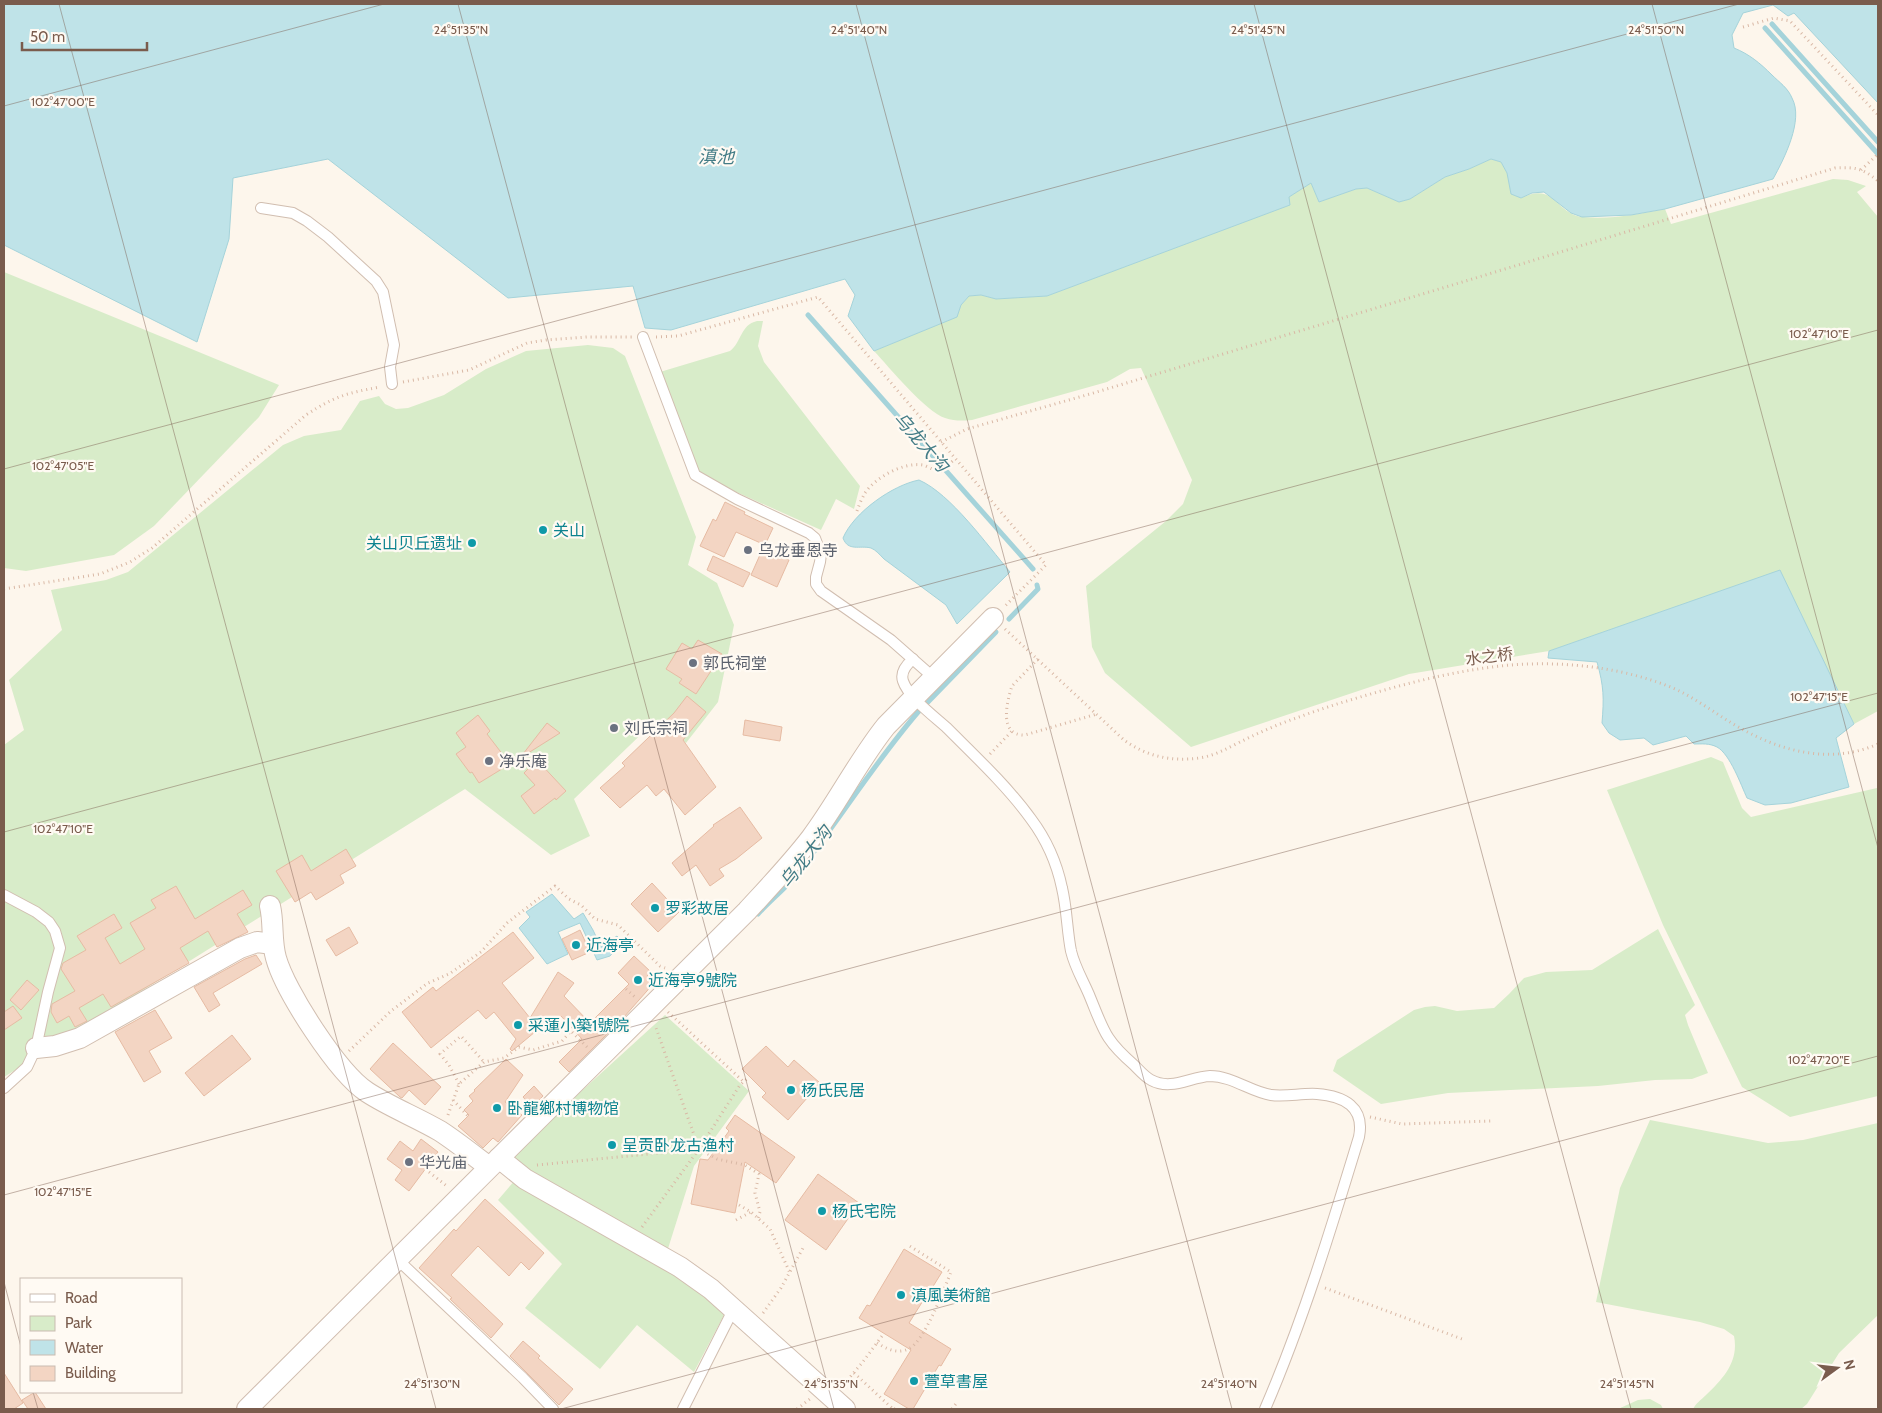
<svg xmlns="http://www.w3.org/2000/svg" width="1882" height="1413" viewBox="0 0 1882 1413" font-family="Cabin,'Noto Sans SC',sans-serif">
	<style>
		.green { fill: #d8ecc9 }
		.water { fill: #bfe3e8; stroke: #a5d3da }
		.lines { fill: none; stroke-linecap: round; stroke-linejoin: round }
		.stream { stroke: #a5d3da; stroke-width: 5 }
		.building { fill: #f3d5c3; stroke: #e6bba3 }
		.lane-casing { stroke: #d1beb0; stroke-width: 12 }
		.street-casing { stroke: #d1beb0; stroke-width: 22 }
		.path { stroke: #d9b8a5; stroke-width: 3; stroke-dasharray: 1 4; stroke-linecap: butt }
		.lane { stroke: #fff; stroke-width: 10 }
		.street { stroke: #fff; stroke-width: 20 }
		.ticks { fill: none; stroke: #7a5c4d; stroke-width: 1; stroke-opacity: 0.45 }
		.culture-dot { fill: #0f9aa8; stroke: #fffaf3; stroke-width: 2 }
		.worship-dot { fill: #6b7280; stroke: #fffaf3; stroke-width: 2 }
		.labels { text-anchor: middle; stroke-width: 4.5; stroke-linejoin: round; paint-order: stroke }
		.culture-label { font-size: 16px; fill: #0d838f; stroke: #fffaf3; text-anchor: start }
		.worship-label { font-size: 16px; fill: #5b616d; stroke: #fffaf3; text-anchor: start }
		.street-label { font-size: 16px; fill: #7a5c4d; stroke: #fffaf3 }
		.water-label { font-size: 18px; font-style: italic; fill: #437c86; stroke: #fffaf3 }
		.ticks-label { font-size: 12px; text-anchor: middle; fill: #7a5c4d; stroke: #fffaf3; stroke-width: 4.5; stroke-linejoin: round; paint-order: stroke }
	</style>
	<rect width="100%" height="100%" fill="#fdf6ec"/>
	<g class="green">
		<path d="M1491,159L1501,162L1521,198C1556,181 1555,214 1583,217C1609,220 1640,214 1665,209L1671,224L1833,179L1848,180L1866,186L1857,192L1878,217V711L1854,724L1779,571L1549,651L1409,674L1191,747L1105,673L1092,647L1086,586L1166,521L1183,504L1192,480L1141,368L1130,369L1107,382L972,420C962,421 954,421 945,418C926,412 889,367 874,351L956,317L961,305L969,296L981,295L996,299L1047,296L1289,205V197L1311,183L1319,202L1356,189L1367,188L1399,202L1410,199L1445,177L1469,169Z"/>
		<polygon points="4,272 279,385 259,417 154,526 114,555 26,571 4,568"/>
		<path d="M757,321H763L758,346L764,362L860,486L854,509L836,499L821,530L703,477L696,468L660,372L730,351C742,342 740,325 757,321Z"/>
		<polygon points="588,345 613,348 625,356 696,537 688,565 717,583 734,625 718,702 686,743 656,720 574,799 590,836 551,855 465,789 4,1077 4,745 24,730 9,680 62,630 51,590 106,580 128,572 283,445 304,436 341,430 360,401 379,396 385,404 396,409 408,408 444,395 486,369 526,351"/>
		<polygon points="1711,757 1723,762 1742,808 1751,817 1877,788 1878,1096 1790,1117 1742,1087 1663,925 1607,790"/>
		<polygon points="1658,929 1695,1005 1685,1015 1688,1025 1708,1073 1692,1079 1655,1080 1598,1086 1448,1093 1381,1104 1333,1071 1337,1060 1414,1010 1425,1007 1435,1006 1457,1011 1494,1008 1509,994 1524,978 1546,972 1592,970"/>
		<polygon points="665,1015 749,1091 694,1166 666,1255 508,1158"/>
		<path d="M1650,1120L1768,1143L1803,1140L1878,1123V1315L1839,1353L1807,1404L1801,1409H1693C1696,1403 1701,1400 1706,1395C1724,1378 1739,1361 1734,1336L1724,1329L1700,1322L1596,1302L1620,1188Z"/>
		<polygon points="516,1179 704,1292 724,1315 694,1372 637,1325 600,1369 525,1308 562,1264 498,1200"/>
		<polygon points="1650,1399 1661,1405 1663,1409 1618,1409 1638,1400"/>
	</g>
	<g class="water">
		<path d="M4,4H1878V103L1794,13L1788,16L1773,5L1743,13L1732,35L1734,48C1749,54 1760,63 1772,75C1779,82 1788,88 1792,98C1804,120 1784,159 1773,179L1665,209L1631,215L1582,217L1571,213L1544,192L1532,193L1521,198L1511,194L1507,173L1501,162L1491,159L1469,169L1445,177L1410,199L1399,202L1367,188L1356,189L1319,202L1311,183L1289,197L1290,205L1047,296L996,299L981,295L969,296L961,305L957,317L874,351L848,316L855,295L845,279L671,330L645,328L633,286L508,298L328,159L233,178L229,239L197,342L4,245Z"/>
		<path d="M919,480C951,494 987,545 1010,572L957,624L946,605L884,559C880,555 876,550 871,548C860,545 848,552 843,538C854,512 893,485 919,480Z"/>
		<path d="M1780,570L1854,724L1836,738L1849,787L1791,803L1765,805L1747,798C1741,785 1730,754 1717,747C1709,743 1702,744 1694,744L1686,736L1653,745L1644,738L1620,740L1609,733L1602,723C1604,698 1604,687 1597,662L1548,658L1549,651Z"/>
		<polygon points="552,894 574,919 583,913 593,930 601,947 617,936 622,943 610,956 597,960 580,923 558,932 568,954 547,964 519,928 530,917 526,912"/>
	</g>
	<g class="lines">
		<g class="stream">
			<polyline points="1772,24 1878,142"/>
			<polyline points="1765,28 1878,154"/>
			<polyline points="808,315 1033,569"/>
			<polyline points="1009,619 1038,589 1037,585"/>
			<polyline points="928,702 996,632"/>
			<path d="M758,914C769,902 782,891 793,879C837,824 873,764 919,711"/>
		</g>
	</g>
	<g class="building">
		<polygon points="725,502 745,512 744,514 773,528 765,545 736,532 724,557 700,546 713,519 716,521"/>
		<polygon points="763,548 789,560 777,587 751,575"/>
		<polygon points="713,556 750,573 743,587 707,570"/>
		<polygon points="698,640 722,654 696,694 679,683 682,679 666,669 682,643 692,649"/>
		<polygon points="687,696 706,712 683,740 716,787 685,815 664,789 656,796 647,785 620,808 600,788 625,766 622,763 674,713"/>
		<polygon points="478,715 490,731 487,734 510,764 479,783 472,772 470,773 456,754 466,747 456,733"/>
		<polygon points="745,720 782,727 780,741 743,735"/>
		<polygon points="547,723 560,733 525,755 523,754"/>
		<polygon points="537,760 566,791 556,800 555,798 534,814 521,796 535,785 524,773"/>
		<polygon points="740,807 762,838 736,859 719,869 724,876 710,886 696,865 682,876 672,863 714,826 713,825"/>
		<polygon points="346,849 356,866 340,875 344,883 316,900 311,892 295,902 276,871 302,855 311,871"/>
		<polygon points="652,883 679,912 658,932 631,904"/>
		<polygon points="176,886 195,919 243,890 252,905 237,914 248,932 217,947 208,931 180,948 189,963 111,1007 103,994 79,1008 87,1021 75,1027 69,1016 57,1023 51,1012 52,1004 75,991 61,969 63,963 86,950 77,936 114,914 122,928 105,938 120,964 145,949 130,923 156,908 151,900"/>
		<polygon points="349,927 358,943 336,956 326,940"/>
		<polygon points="580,930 590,952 572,960 562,939"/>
		<polygon points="513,932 534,958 502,983 530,1018 558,972 574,983 564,996 590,1023 629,984 618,973 634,956 651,972 647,976 654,983 624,1017 569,1072 559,1062 582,1039 561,1016 555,1027 547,1022 512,1051 510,1049 516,1039 494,1012 486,1019 478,1010 431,1048 402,1012 433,987 436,991"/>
		<polygon points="256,955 262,964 213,993 220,1005 209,1012 194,987 245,959"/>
		<polygon points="27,980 39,990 21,1010 10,1000"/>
		<polygon points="13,1006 22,1018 4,1030 4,1012"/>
		<polygon points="155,1010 172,1038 149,1051 161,1072 144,1082 115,1032"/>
		<polygon points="232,1035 251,1059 204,1096 185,1073"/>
		<polygon points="393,1043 441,1087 425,1105 409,1090 402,1098 400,1097 370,1069"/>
		<polygon points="766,1046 788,1067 794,1060 820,1083 788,1120 762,1097 766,1093 742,1069"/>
		<polygon points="506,1059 523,1075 505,1102 522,1115 498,1142 493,1138 483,1148 458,1126 469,1115 464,1110 473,1101 469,1096 475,1091 474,1090"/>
		<polygon points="534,1086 543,1096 532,1107 523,1097"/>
		<polygon points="735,1115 795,1157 776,1183 745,1162 735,1213 691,1204 700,1159 708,1160 729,1131 726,1128"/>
		<polygon points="421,1139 438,1152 409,1191 395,1180 402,1170 387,1159 400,1141 413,1151"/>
		<polygon points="818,1174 859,1203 826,1250 785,1220"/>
		<polygon points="485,1199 544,1253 529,1270 521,1262 509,1276 478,1246 451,1275 503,1324 491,1338 450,1299 452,1298 419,1268 454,1229 456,1231"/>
		<polygon points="904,1249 942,1272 932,1288 931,1288 909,1323 951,1349 941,1366 939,1365 913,1409 909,1409 884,1394 911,1350 859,1318 867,1305 870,1306"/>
		<polygon points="523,1341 540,1356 538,1358 573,1389 559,1405 510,1356"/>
		<polygon points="4,1373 23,1403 14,1409 4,1409"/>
		<polygon points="35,1392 46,1409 28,1409 22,1400"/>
	</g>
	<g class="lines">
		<defs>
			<g id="lane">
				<polyline points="261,208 293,213 307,221 328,237 376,281 383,292 394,345 390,367 392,384"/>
				<polyline points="643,337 695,475 737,499 809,533 815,538 821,554 820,562 816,577 816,584 821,591 891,640 933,677"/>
				<path d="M913,659C906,665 900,672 903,681C908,697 935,717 947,728C975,756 1008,787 1031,819C1046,839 1057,864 1062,888C1067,909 1067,931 1071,951C1075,968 1084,982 1090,997C1104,1031 1105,1040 1134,1065C1139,1070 1145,1077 1151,1080C1171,1091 1190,1077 1210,1076C1232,1076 1251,1092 1271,1095C1286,1097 1302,1093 1317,1094C1344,1096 1365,1107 1359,1137C1331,1229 1303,1321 1265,1409"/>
				<polyline points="4,895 36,912 49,922 55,931 60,948 48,992 36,1048 27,1067 4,1088"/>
				<polyline points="397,1259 523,1378 553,1409"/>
				<polyline points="683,1409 733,1310"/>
			</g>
			<g id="street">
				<path d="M270,906C274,923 271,941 276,958C285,991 338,1073 367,1092C390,1107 416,1117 440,1131C457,1142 473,1155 489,1167"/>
				<polyline points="36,1048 55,1046 80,1038 240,948 257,942 273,944"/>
				<polyline points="499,1158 525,1179 680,1267 711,1289 845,1409"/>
				<path d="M247,1409L747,911C769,887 791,864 811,838C838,802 858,761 886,726L993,618"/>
			</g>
		</defs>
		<use href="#lane" class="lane-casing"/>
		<use href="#street" class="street-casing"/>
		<g class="path">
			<polyline points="1743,27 1774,18 1790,21 1878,115"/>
			<polyline points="1861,170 1878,154"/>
			<polyline points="656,337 678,336 818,297 1046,565 1004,607"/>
			<polyline points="403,382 469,370 527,343 546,340 587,337 632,337"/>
			<path d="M941,442L967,429L1090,394L1469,280L1835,168C1856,167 1862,168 1878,181"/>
			<path d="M857,511C859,505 862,498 865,493C876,477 903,462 923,465C929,467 934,471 941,471L955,459"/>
			<path d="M4,589L100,574L130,562L152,548L306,415C335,396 347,393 380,387"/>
			<path d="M1005,629L1124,740C1146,756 1171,762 1199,758C1214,756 1226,749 1240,742C1260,732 1281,723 1302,716C1326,707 1350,700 1374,693C1419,680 1465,669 1511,665C1564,661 1619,667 1668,686C1691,695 1710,710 1730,722C1775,750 1828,766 1878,744"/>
			<path d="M1038,659L1012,686C1007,701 998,736 1025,735L1097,714"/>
			<polyline points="990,754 1012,731"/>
			<polyline points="626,989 635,997"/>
			<polyline points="668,1012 744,1082"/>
			<polyline points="349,1051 391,1011 428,983 449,974 481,952 507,923 555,886 569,899 581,905 595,919 618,925 660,966 665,968"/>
			<polyline points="459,1084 449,1065 440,1054 461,1036 484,1062"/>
			<polyline points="453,1100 468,1116"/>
			<polyline points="448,1115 459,1084 484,1062 504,1058 519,1047 533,1050 562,1041 571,1031 587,1047"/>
			<polyline points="1370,1117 1402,1124 1491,1121"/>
			<polyline points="699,1149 717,1159 745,1165 759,1174 755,1193 760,1212 758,1218"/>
			<polyline points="537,1165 699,1149 655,1025"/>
			<polyline points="429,1172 448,1187"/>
			<polyline points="739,1205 751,1212 770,1229 790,1273"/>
			<polyline points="736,1220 751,1212"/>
			<polyline points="642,1227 699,1149 740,1085 749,1077"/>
			<polyline points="1325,1288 1462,1339"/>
			<polyline points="763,1313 781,1288 803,1248"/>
			<path d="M877,1343C887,1349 898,1355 910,1348C925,1340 944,1289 951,1272L908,1245"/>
			<polyline points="854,1373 893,1409"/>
			<polyline points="844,1384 862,1363 882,1336"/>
			<polyline points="797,1409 810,1399"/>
			<polyline points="895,1409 898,1405"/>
			<polyline points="952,1409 958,1401"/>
		</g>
		<use href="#lane" class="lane"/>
		<use href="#street" class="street"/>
	</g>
	<path class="ticks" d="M59,4L436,1409M458,4L834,1409M856,4L1232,1409M1254,4L1631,1409M1652,4L1878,848M4,106L384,4M4,469L1739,4M4,832L1878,330M4,1195L1878,693M4,1282L21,1347M33,1392L38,1409M561,1409L1878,1056"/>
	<g class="culture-dot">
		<circle cx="543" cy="530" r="5"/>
		<circle cx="472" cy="543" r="5"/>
		<circle cx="655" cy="908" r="5"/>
		<circle cx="576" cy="945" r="5"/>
		<circle cx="638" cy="980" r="5"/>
		<circle cx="518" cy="1025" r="5"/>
		<circle cx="791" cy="1090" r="5"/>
		<circle cx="497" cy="1108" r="5"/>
		<circle cx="612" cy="1145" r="5"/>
		<circle cx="822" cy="1211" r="5"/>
		<circle cx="901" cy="1295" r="5"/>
		<circle cx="914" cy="1381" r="5"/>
	</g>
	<g class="worship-dot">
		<circle cx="748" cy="550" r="5"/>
		<circle cx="693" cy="663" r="5"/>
		<circle cx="614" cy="728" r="5"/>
		<circle cx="489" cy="761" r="5"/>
		<circle cx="409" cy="1162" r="5"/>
	</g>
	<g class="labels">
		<g class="culture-label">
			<text x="553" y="536">关山</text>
			<text x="462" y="549" text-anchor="end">关山贝丘遗址</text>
			<text x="665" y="914">罗彩故居</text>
			<text x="586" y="951">近海亭</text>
			<text x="648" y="986">近海亭9號院</text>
			<text x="528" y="1031">采蓮小築1號院</text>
			<text x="801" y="1096">杨氏民居</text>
			<text x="507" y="1114">卧龍鄉村博物馆</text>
			<text x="622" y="1151">呈贡卧龙古渔村</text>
			<text x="832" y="1217">杨氏宅院</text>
			<text x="911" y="1301">滇風美術館</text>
			<text x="924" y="1387">萱草書屋</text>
		</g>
		<g class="worship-label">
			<text x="758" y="556">乌龙垂恩寺</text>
			<text x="703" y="669">郭氏祠堂</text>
			<text x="624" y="734">刘氏宗祠</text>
			<text x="499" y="767">净乐庵</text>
			<text x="419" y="1168">华光庙</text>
		</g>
		<g class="street-label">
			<text transform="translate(1489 656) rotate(-7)" y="6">水之桥</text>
		</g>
		<g class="water-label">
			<text x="716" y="163">滇池</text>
			<text transform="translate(921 442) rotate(49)" y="6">乌龙大沟</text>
			<text transform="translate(806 857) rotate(-52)" y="6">乌龙大沟</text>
		</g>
	</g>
	<g class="ticks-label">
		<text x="461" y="34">24°51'35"N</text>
		<text x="859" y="34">24°51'40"N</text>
		<text x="1258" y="34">24°51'45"N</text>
		<text x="1656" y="34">24°51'50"N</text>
		<text x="63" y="106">102°47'00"E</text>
		<text x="1819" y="338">102°47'10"E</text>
		<text x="63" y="470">102°47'05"E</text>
		<text x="1819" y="701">102°47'15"E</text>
		<text x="63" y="833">102°47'10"E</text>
		<text x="1819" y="1064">102°47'20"E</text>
		<text x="63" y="1196">102°47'15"E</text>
		<text x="432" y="1388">24°51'30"N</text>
		<text x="831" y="1388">24°51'35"N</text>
		<text x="1229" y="1388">24°51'40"N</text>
		<text x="1627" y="1388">24°51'45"N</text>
	</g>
	<rect width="1882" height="1413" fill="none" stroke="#7a5c4d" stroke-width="10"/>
	<rect x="20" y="1278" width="162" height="115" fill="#fffaf3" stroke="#cabbb1"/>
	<rect x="30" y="1294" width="25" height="8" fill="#ffffff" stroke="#cabbb1"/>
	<text x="65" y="1303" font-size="15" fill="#7a5c4d">Road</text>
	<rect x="30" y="1316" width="25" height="15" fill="#d8ecc9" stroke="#cabbb1"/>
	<text x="65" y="1328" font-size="15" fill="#7a5c4d">Park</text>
	<rect x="30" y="1340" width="25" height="15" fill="#bfe3e8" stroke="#cabbb1"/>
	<text x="65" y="1353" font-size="15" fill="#7a5c4d">Water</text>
	<rect x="30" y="1366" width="25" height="15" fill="#f3d5c3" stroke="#cabbb1"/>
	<text x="65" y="1378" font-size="15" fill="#7a5c4d">Building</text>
	<g transform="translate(1837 1368) rotate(75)" stroke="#fffaf3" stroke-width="4" paint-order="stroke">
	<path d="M0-4L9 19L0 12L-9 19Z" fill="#7a5c4d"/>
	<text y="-8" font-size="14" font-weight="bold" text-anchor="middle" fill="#7a5c4d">N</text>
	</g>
	<path d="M22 42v8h125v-8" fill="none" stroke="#7a5c4d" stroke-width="2.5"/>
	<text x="30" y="42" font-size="15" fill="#7a5c4d" stroke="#fffaf3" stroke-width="4" paint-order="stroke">50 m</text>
</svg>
